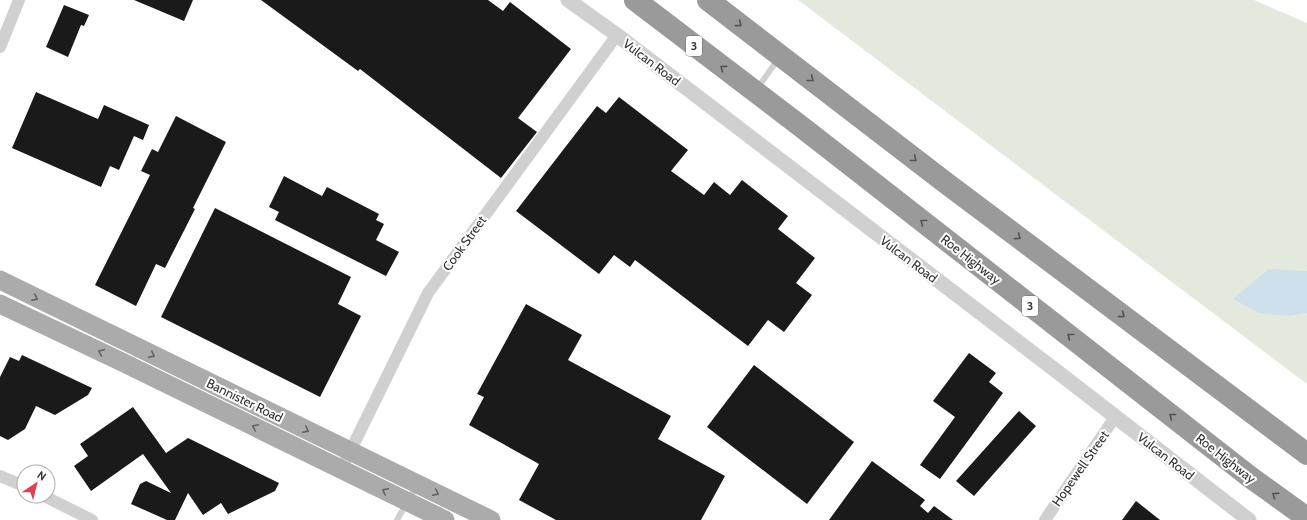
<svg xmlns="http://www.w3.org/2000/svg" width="1307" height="520" viewBox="0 0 1307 520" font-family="Cabin,sans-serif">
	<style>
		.green { fill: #e3e9dc }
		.water { fill: #cde0eb }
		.building { fill: #1a1a1a }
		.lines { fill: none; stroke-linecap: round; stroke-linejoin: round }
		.service { stroke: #d0d0d0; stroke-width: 6 }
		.minor { stroke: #d0d0d0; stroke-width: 12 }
		.tertiary { stroke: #d0d0d0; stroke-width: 15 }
		.primary { stroke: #ababab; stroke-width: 19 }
		.motorway { stroke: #9a9a9a; stroke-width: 22 }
		.oneway { stroke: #525252 }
		.oneway2 { stroke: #636363 }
		.labels { text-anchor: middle; stroke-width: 4; stroke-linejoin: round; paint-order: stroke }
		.shield { fill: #fff; stroke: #707070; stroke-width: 1 }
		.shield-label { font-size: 12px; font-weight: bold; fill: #333 }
		.street-label { font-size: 13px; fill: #333; stroke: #fff }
	</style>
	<rect width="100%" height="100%" fill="#fff"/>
	<polygon class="green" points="798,0 1254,0 1307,23 1307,384"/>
	<polygon class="water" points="1269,269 1307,271 1307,313 1288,316 1260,313 1233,299"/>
	<g class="building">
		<polygon points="134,0 193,0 184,21"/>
		<polygon points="261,0 488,0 503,11 510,2 571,49 518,118 537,132 501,178 360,69 358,71"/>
		<polygon points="64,5 89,15 84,26 81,25 68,57 46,47"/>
		<polygon points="36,92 98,119 104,105 149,125 143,140 134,136 119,170 110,166 101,187 12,148"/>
		<polygon points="619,97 688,150 671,171 704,195 714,182 730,195 742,180 788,216 778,229 815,258 796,283 812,295 784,332 768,320 748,346 635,260 630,267 614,255 599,274 516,211 597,106 606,113"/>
		<polygon points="176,116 226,142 193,208 195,209 165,268 156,264 136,306 95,285 150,175 141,171 152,149 158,152"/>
		<polygon points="284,176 322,196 327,187 379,214 376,220 384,224 376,240 399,252 386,276 275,220 279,212 269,207"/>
		<polygon points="215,208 351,277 338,304 361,316 320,397 161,317"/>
		<polygon points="526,304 582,335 568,360 671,416 658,439 725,476 701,520 556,520 519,500 539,464 469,425 484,397 477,394"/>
		<polygon points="969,353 996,373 989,382 1003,393 940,479 920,465 955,417 933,401"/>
		<polygon points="22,355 92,388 88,395 55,415 36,406 25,429 8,440 0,436 0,377 10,357 19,361"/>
		<polygon points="754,365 854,442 807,504 707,427"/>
		<polygon points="133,407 166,453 188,438 279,483 275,491 228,514 221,503 203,515 188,493 175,520 167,520 131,504 140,484 146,481 171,493 143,454 91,491 74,466 88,456 80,444"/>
		<polygon points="1019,411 1036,426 974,496 956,481"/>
		<polygon points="872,461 925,500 920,506 928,513 934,506 953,520 829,520"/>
		<polygon points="1136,501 1160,520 1122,520"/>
	</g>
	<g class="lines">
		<g class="service">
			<polyline points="757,89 778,59"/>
			<polyline points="397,520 417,485"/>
		</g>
		<g class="minor">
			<polyline points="0,47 19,0"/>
			<polyline points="341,470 428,293 617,35"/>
			<polyline points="0,476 24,486"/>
			<polyline points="44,496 92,520"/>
			<polyline points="1045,520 1115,417"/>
		</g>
		<polyline class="tertiary" points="568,0 617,35 1059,373 1249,520"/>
		<g class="primary">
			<polyline points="0,280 491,520"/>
			<polyline points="0,304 122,362 445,520"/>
		</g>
		<g class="motorway">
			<polyline points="635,0 803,128 1250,477 1307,518"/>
			<polyline points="708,0 946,183 1307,454"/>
		</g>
	</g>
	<defs><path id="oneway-chevron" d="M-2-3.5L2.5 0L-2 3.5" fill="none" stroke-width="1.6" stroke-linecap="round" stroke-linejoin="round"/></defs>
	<g class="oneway">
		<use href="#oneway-chevron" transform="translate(739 24) rotate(37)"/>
		<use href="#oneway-chevron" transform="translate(723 68) rotate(-143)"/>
		<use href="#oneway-chevron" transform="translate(811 79) rotate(38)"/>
		<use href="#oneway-chevron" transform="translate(914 159) rotate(38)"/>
		<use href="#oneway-chevron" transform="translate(923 222) rotate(-142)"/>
		<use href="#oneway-chevron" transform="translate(1018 237) rotate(37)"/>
		<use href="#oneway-chevron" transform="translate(1122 315) rotate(37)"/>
		<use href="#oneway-chevron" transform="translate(1070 336) rotate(-142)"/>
		<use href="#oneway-chevron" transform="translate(1172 416) rotate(-142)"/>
		<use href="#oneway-chevron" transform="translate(1275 495) rotate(-144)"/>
	</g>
	<g class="oneway2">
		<use href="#oneway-chevron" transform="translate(35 298) rotate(26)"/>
		<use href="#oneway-chevron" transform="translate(101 352) rotate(-155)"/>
		<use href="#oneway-chevron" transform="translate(152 355) rotate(26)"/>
		<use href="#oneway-chevron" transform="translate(255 427) rotate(-154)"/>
		<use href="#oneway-chevron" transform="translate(306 430) rotate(26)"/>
		<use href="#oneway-chevron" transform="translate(385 491) rotate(-154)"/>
		<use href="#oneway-chevron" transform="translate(436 493) rotate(26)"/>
	</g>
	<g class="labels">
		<g class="shield">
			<rect x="686" y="36" width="16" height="20" rx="3"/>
			<rect x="1022" y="296" width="16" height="20" rx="3"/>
		</g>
		<g class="shield-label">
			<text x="694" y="50">3</text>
			<text x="1030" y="310">3</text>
		</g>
		<g class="street-label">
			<text transform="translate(652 62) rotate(37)" y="5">Vulcan Road</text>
			<text transform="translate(464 243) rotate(-54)" y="5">Cook Street</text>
			<text transform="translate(909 259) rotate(37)" y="5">Vulcan Road</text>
			<text transform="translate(971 259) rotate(38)" y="5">Roe Highway</text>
			<text transform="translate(245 400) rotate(26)" y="5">Bannister Road</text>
			<text transform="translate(1166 456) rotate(38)" y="5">Vulcan Road</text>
			<text transform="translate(1226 458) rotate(38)" y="5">Roe Highway</text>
			<text transform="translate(1080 468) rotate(-55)" y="5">Hopewell Street</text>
		</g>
	</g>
	<g transform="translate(36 484) rotate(35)"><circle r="19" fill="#ffffff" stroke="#adadad"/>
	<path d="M0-3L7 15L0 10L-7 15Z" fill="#df3f50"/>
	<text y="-6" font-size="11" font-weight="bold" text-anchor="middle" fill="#333333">N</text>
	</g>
</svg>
